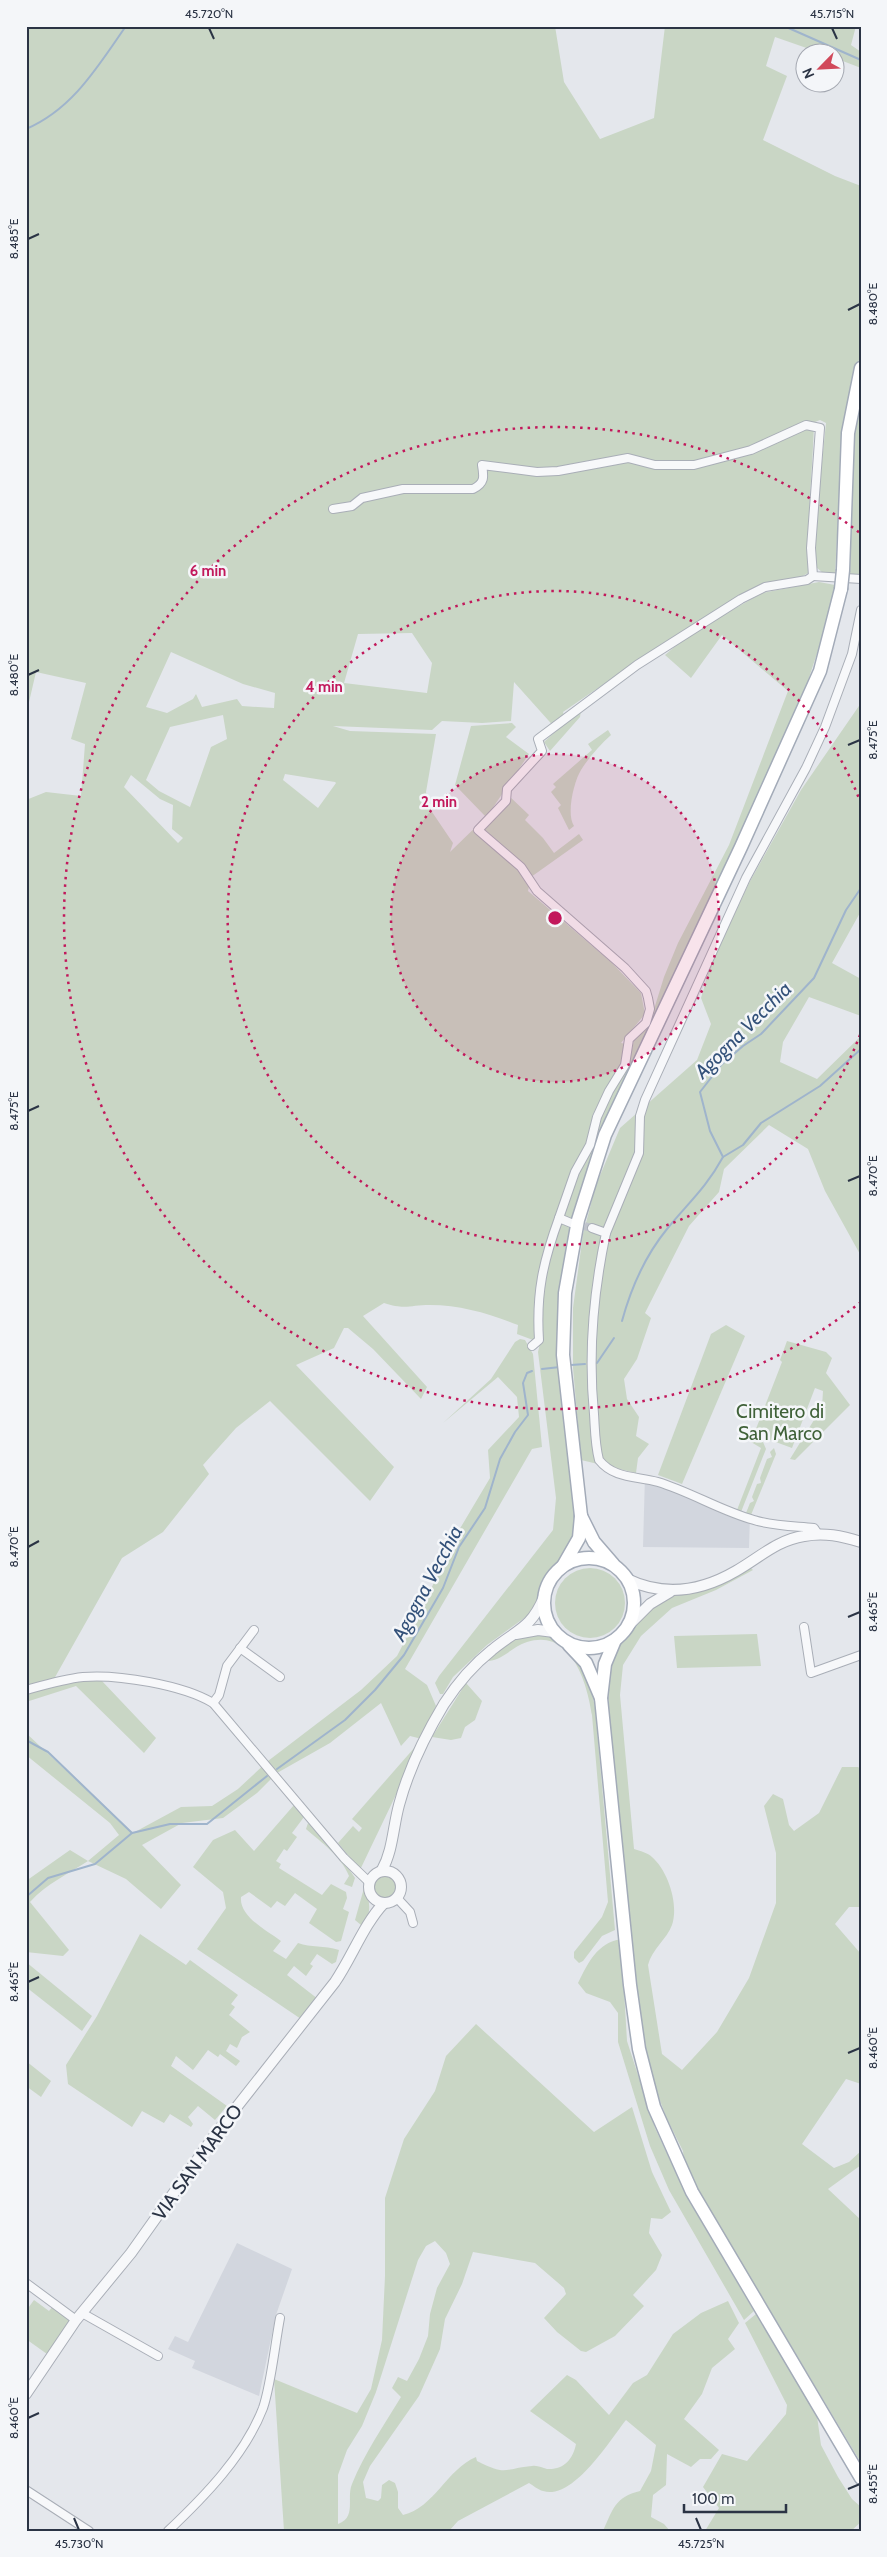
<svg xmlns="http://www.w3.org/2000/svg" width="887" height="2557" viewBox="0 0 887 2557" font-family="Cabin,sans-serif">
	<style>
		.built { fill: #d2d6de }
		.green { fill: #c9d6c5; fill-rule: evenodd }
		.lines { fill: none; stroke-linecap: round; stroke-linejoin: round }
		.stream { stroke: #9fb4cc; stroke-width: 2 }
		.minor-tunnel { stroke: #bfc3cb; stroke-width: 8; stroke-dasharray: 8 4; stroke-linecap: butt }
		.minor-casing { stroke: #a9aeb7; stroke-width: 10 }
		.tertiary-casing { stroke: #a9aeb7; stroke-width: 12 }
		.primary-casing { stroke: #a3abb8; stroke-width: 15 }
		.minor { stroke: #f7f8fa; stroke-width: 8 }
		.tertiary { stroke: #f7f8fa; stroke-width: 10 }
		.primary { stroke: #fff; stroke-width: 12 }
		.primary-bridge-casing { stroke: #a3abb8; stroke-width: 15; stroke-linecap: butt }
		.primary-bridge { stroke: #fff; stroke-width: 12 }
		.ticks { fill: none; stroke: #2b3445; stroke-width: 2 }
		.ring { fill: none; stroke: #c2185b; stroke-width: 2.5; stroke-dasharray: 2.5 5 }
		.labels { text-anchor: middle; stroke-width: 5; stroke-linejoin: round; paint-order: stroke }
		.park-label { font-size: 19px; fill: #3f6138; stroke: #f4f6f9 }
		.street-label { font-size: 19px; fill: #2b3445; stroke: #f4f6f9 }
		.water-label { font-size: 20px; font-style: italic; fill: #34527a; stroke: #f4f6f9 }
		.centre { fill: #c2185b; stroke: #f4f6f9; stroke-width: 2.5 }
		.ring-label { font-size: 15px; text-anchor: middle; font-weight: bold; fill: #c2185b; stroke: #f4f6f9; stroke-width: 5; stroke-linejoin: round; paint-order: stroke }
		.neatline { fill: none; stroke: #2b3445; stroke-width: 2 }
		.ticks-label { font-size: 12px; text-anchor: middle; fill: #2b3445 }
	</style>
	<rect width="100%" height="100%" fill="#e4e7ec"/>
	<g class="built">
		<polygon points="645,1475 664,1480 750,1515 749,1548 643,1547"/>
		<polygon points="237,2243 292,2269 276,2315 259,2396 192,2368 195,2361 168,2349 175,2336 188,2342"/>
	</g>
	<g class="green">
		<path d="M26,26H555L564,82L600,139L654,118L665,26H856L851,45L861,52V68L835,58L834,52H818L775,37L766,66L787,76L763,140L835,176L861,186V353L849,393L841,457L835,575L823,573L816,567V519L826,423L820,420L815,422L814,426C812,475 807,524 808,573C792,584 771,582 754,591C688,628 625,669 563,712L565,718L581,711L580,717L550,751L544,742L557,730L514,682L511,721L482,723L442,721L432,730L333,726L350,731L436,734L426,792L430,809L453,843L450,852L486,817L455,785L471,726L512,723L516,727L506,737L529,754L492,809L508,795L529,815L525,820L543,838L554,853L579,834L583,840L531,877L528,891L611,962L641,993L645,1014L621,1043L626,1044L624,1062L593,1114L587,1145L571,1171L546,1244L538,1275L534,1322L535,1337L533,1340L517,1334L518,1325C490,1314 461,1305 430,1305C410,1305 405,1310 384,1303L363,1316L427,1387L421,1399L373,1349L348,1328H344L334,1348L296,1365L394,1467L370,1501L270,1401L236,1428L203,1465L209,1474L163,1532L122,1558L54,1679L102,1675V1681L156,1738L144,1753L76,1686L26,1702V800L46,792L81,796L85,744L71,739L86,683L36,672L26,715ZM412,633L432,663L427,693L344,683L358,634ZM171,652L243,684L275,693L274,708L242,706L237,699L202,707L196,694L193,699L167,713L146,707ZM223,715L227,739L211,747L190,807L159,791L146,780L170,727ZM285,774L335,782L336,783L318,808L283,780ZM131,775L160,799L173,805L172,829L183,838L178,843L124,787Z"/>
		<polygon points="861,385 861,576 850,576 852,432"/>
		<polygon points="819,582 835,585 820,644 806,687 574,1221 563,1216 578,1172 594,1145 601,1115 629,1064 634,1040 651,1019 664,977 678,943 729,845 788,691 722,635 691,678 665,655 687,636 762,593"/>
		<polygon points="861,703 861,911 832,963 861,979 861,1016 809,997 783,1042 780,1062 817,1079 861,1036 861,1256 825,1191 808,1149 769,1125 724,1169 719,1192 689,1226 645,1313 651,1318 637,1359 624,1379 627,1399 639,1417 636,1436 649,1444 638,1458 636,1473 581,1460 573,1368 573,1308 583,1234 596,1185 620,1128 697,1060 711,1024 701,998 711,964 749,883 801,790"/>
		<path d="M608,730L611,735C600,745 589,757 581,770C574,781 566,814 574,826L569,830L558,808L561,805L551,792L556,787L553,784L592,750L588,744Z"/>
		<path d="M560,1223L570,1226L562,1281L576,1521L575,1535L562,1561L548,1577L534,1611L487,1645L453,1677L443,1694H440L435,1683L439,1676L553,1530L556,1498L538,1352C548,1317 537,1254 560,1223Z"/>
		<polygon points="726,1325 745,1336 682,1484 658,1475 711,1334"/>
		<path d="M520,1339L525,1340L533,1354L542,1447L532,1449L405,1669L427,1685L436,1706C413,1761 386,1815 360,1870L338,1843L353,1826L359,1832L362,1828L352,1819L422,1739L410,1736L401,1746L381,1703L330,1743L277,1773L257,1793L223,1818L182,1823L142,1845L181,1885L161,1909L126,1879L88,1861C68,1874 46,1884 30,1902L69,1950L63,1956L26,1952V1881L70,1850L88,1861L119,1835L110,1823L26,1755V1733L133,1833L181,1807L212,1806L238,1789L268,1761L361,1690L397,1656L429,1594L449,1547L490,1478L488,1450L519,1417L517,1397L498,1377L443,1423L491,1379L515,1342Z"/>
		<polygon points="787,1341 826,1352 832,1358 826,1373 850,1405 795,1460 790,1459 822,1407 823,1391 815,1388 792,1448 754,1434 782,1362 780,1360"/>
		<polygon points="753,1437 763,1442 766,1449 741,1512 737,1510 761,1448 751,1442"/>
		<polygon points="774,1448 776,1454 751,1515 746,1513 750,1503 754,1501 752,1497 757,1484 761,1483 760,1478 767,1459 772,1457 770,1452"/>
		<path d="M750,1567L753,1570L716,1590L672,1608L641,1636L623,1665L620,1695L634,1849C640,1851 648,1853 652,1857C668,1871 679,1904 672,1925C667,1939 652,1949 648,1965L662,2054L682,2070L717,2032L749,1978L776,1903V1853L764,1806L773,1794L783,1799L789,1825L794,1831L819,1813L842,1767H858L861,1769V1907H849L835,1924L861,1954V2084L846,2079L802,2144L834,2168L849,2162L861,2151V2165L828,2189L861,2220V2463L694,2183L684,2162L683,2151L667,2119L651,2077L637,1997L609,1726L608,1671L614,1651L636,1621L662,1598L708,1589Z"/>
		<circle cx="590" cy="1603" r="35"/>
		<path d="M534,1634C574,1633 590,1675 595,1708L615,1930L602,1936L583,1961L579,1963L574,1958V1952L602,1917L608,1902L592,1715C587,1682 571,1628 527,1642C513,1646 504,1659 489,1661L488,1659L515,1638Z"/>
		<polygon points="757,1634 761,1666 677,1668 674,1636"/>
		<polygon points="466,1683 482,1701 475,1720 465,1727 461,1738 451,1740 432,1737"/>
		<path d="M294,1805L304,1817L292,1833L297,1837L287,1851L284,1849L276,1861L281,1864L279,1868L322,1895L331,1884L346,1892L347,1898L343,1909L349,1912L341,1941L336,1942L309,1923L317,1909L295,1893L285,1906L277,1901L271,1908L249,1892L241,1897C239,1917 268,1931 281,1941L273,1951L286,1959L298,1943C311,1948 324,1945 339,1950L336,1962L332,1964L317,1954L310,1964L313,1966L306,1976L294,1966L287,1975L318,1999L301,2019L197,1949L226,1908L223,1892L193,1867L213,1840L235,1830L254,1851Z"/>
		<path d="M308,1823L349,1869L355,1878L352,1887L344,1884L349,1876C341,1856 321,1842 306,1829Z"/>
		<circle cx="384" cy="1886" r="12"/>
		<path d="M364,1888C370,1901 373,1914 361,1925L355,1920Z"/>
		<polygon points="140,1934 186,1965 190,1960 238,1995 231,2004 235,2007 229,2015 250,2032 242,2037 237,2048 230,2044 226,2051 240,2061 236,2066 220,2054 218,2057 208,2050 193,2070 176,2056 171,2066 227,2106 215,2120 198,2106 188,2117 193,2124 191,2127 170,2114 164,2123 142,2111 132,2127 68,2084 66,2065 97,2016"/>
		<path d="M621,1939L627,2041L655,2128L688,2199L754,2311L744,2320L669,2190L650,2146L618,2042V2013L610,2002L586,1993L578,1983C588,1963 597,1943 621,1939Z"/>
		<polygon points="26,1962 92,2016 82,2031 26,1987"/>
		<path d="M476,2024L594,2132L632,2107L652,2172L671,2212L662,2219L651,2218L649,2233L662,2255L656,2270L633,2295L644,2306L615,2336L586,2352L581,2351L557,2332L544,2318L566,2294L564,2288L535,2263L473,2252L462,2284L445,2319L440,2349L419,2396L370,2466L363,2482L366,2498L378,2501L381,2498L382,2485L389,2480L395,2483L398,2492V2508L403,2515C434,2508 447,2469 476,2457L477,2461C507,2476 502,2469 532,2466C538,2465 542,2468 547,2469C564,2470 573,2459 576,2444L530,2411L567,2375L576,2380L609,2415L633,2383L647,2375L673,2334L701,2313L728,2301L739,2323L728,2339L735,2349L712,2368L702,2394L684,2419L719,2450L711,2459H700L691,2467L667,2454L666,2485L653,2495L651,2517L664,2524L670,2531H603C613,2509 615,2497 640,2491L651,2471L656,2445L626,2420C610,2440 573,2501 543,2491C538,2490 533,2485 529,2483L458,2521L449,2531H284L274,2379L357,2413L371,2389L382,2340L385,2276V2198L404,2139L435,2091L446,2056ZM435,2241L446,2253L450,2264L437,2288L430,2314L428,2336L419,2359L407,2381L398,2377L392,2388L401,2397C384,2425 364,2454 352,2484C346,2498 357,2517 338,2524V2475L347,2450L362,2426L376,2392L418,2260L426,2246Z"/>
		<polygon points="26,2061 51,2081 41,2097 26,2086"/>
		<polygon points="34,2300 49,2311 54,2305 73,2319 47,2354 26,2339 26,2311"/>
		<polygon points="756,2314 817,2416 821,2445 838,2477 852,2499 861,2507 861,2522 851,2531 705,2531 719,2508 703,2487 722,2454 747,2461 786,2414 787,2405 745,2323"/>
	</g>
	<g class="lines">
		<g class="stream">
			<polyline points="784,26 861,60"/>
			<path d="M26,129C73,109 98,66 126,26"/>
			<polyline points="723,1157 743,1145 761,1123 820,1086 861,1049"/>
			<path d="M622,1321C631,1288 645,1256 667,1229C688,1203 706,1188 723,1157L710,1131L700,1092L721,1065L743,1046L761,1034L814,978L846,910L861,888"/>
			<polyline points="597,1363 614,1338"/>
			<polyline points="571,1365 585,1364"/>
			<polyline points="542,1369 560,1367"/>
			<polyline points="26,1740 48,1752 132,1833"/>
			<polyline points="277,1769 345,1720 375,1690 404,1655 443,1588 459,1547 485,1508 500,1459 515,1432 528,1415 523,1383 527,1373 532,1371"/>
			<polyline points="26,1897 48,1878 95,1864 132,1833 170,1824 207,1824 267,1776"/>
		</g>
		<polyline class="minor-tunnel" points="573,1223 592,1228"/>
		<defs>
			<g id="minor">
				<path d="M333,509L352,506L362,498L403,489H473C485,483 484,477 482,465L537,472L558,471L628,458L655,465H694L751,450L806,425L820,428L811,548L813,576L861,579"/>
				<polyline points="559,1218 575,1172 590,1145 597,1117 609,1091 625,1065 629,1039 646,1023 650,1009 648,998 646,991 625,968 537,891 521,867 478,830 506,801 507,789 542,751 538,739 637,665 741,599 765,587 807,580 813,576"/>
				<path d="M592,1228L606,1233C593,1294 588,1352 594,1414C595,1429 595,1445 599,1460C614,1479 637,1476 658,1482C691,1492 721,1511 754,1520C773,1526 794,1526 814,1528L818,1534"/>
				<polyline points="606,1233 639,1153 640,1116 645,1100 746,878 806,768 825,727 852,654 861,610"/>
				<path d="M532,1346L539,1340C536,1293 543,1262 559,1218L571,1223"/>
				<polyline points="804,1627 811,1673 861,1655"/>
				<polyline points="240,1648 280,1677"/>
				<path d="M26,1690C44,1685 64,1679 83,1677C118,1674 183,1685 213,1703L344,1858L369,1882"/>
				<polyline points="213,1703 219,1695 227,1666 254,1630"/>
				<polyline points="397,1898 410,1912 413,1923"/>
				<polyline points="26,2283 76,2320"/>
				<polyline points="82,2313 158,2356"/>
				<polyline points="26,2490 89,2531"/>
				<path d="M168,2531C204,2497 245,2455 263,2408C271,2385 275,2344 280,2318"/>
			</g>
			<g id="tertiary">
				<path d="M627,1579C664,1597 700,1592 736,1571C759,1558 777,1540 804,1536C824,1532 842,1536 861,1542"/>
				<polyline points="626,1628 650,1604 670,1592"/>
				<polyline points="516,1634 538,1630 554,1632"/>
				<path d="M382,1870C393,1850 393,1827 399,1805C408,1771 426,1734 444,1704C457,1684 473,1665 492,1650C516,1630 531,1629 544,1597"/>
				<circle cx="385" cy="1887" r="16"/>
				<path d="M26,2394L76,2320L131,2253L217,2132L335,1982C352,1957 364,1924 384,1903"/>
			</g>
			<g id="primary">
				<polyline points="843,570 848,433 861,368"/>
				<polyline points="581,1516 594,1542 613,1564"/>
				<circle cx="589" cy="1603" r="45"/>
				<polyline points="563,1566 579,1538 581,1516 563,1355 565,1293 578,1220 605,1135 741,847 820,671 841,589"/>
				<polyline points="615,1640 605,1664 601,1698 630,1985 639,2049 654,2107 692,2192 861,2478"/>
				<polyline points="569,1645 586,1663 601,1698"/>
			</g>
		</defs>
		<use href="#minor" class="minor-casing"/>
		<use href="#tertiary" class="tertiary-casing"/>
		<use href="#primary" class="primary-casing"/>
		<use href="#minor" class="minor"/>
		<use href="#tertiary" class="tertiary"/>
		<use href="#primary" class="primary"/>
		<defs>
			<polyline id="primary-bridge" points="841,589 843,570"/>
		</defs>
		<use href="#primary-bridge" class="primary-bridge-casing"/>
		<use href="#primary-bridge" class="primary-bridge"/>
	</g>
	<path class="ticks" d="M209,28L214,39M832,28L837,39M28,239L39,234M848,310L860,304M28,675L39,670M848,745L860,740M28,1111L39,1106M848,1181L860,1176M28,1547L39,1541M848,1617L860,1612M28,1982L39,1977M848,2053L860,2048M28,2418L39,2413M848,2489L860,2484M74,2518L79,2530M696,2518L701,2530"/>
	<circle cx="555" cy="918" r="164" fill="#c2185b" fill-opacity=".12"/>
	<g class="ring">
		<circle cx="555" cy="918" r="164"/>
		<path d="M860 1035A327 327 0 1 1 860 801"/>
		<path d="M861 1302A491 491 0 1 1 861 534"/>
	</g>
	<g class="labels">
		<g class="park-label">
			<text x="780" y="1418">Cimitero di<tspan x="780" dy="22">San Marco</tspan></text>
		</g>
		<g class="street-label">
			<text transform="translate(197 2162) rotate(-54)" y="7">VIA SAN MARCO</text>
		</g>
		<g class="water-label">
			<text transform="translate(743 1030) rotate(-45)" y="7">Agogna Vecchia</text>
			<text transform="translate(427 1583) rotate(-62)" y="7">Agogna Vecchia</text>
		</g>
	</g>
	<circle cx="555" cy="918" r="8" class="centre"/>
	<g class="ring-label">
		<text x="208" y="576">6 min</text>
		<text x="324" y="692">4 min</text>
		<text x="439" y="807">2 min</text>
	</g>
	<rect width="887" height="2557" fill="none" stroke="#f4f6f9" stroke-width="55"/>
	<g transform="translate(820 68) rotate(246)"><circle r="24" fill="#f4f6f9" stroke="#a4a8b1"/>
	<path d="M0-4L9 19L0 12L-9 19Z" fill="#d1495b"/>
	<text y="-8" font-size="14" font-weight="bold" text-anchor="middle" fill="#2b3445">N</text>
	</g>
	<path d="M684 2504v8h102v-8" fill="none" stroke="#2b3445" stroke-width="2.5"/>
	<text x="692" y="2504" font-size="15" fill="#2b3445" stroke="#f4f6f9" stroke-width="4" paint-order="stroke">100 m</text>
	<rect x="28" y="28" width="832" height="2502" class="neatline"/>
	<g class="ticks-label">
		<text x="209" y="18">45.720°N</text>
		<text x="832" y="18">45.715°N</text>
		<text transform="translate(14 239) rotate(-90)" y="4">8.485°E</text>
		<text transform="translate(873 304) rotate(-90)" y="4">8.480°E</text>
		<text transform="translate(14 675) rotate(-90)" y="4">8.480°E</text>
		<text transform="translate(873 740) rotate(-90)" y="4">8.475°E</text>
		<text transform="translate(14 1111) rotate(-90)" y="4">8.475°E</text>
		<text transform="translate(873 1176) rotate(-90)" y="4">8.470°E</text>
		<text transform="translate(14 1547) rotate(-90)" y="4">8.470°E</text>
		<text transform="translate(873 1612) rotate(-90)" y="4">8.465°E</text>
		<text transform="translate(14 1982) rotate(-90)" y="4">8.465°E</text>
		<text transform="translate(873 2048) rotate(-90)" y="4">8.460°E</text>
		<text transform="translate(14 2418) rotate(-90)" y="4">8.460°E</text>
		<text transform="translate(873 2484) rotate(-90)" y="4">8.455°E</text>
		<text x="79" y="2548">45.730°N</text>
		<text x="701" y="2548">45.725°N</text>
	</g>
</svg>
